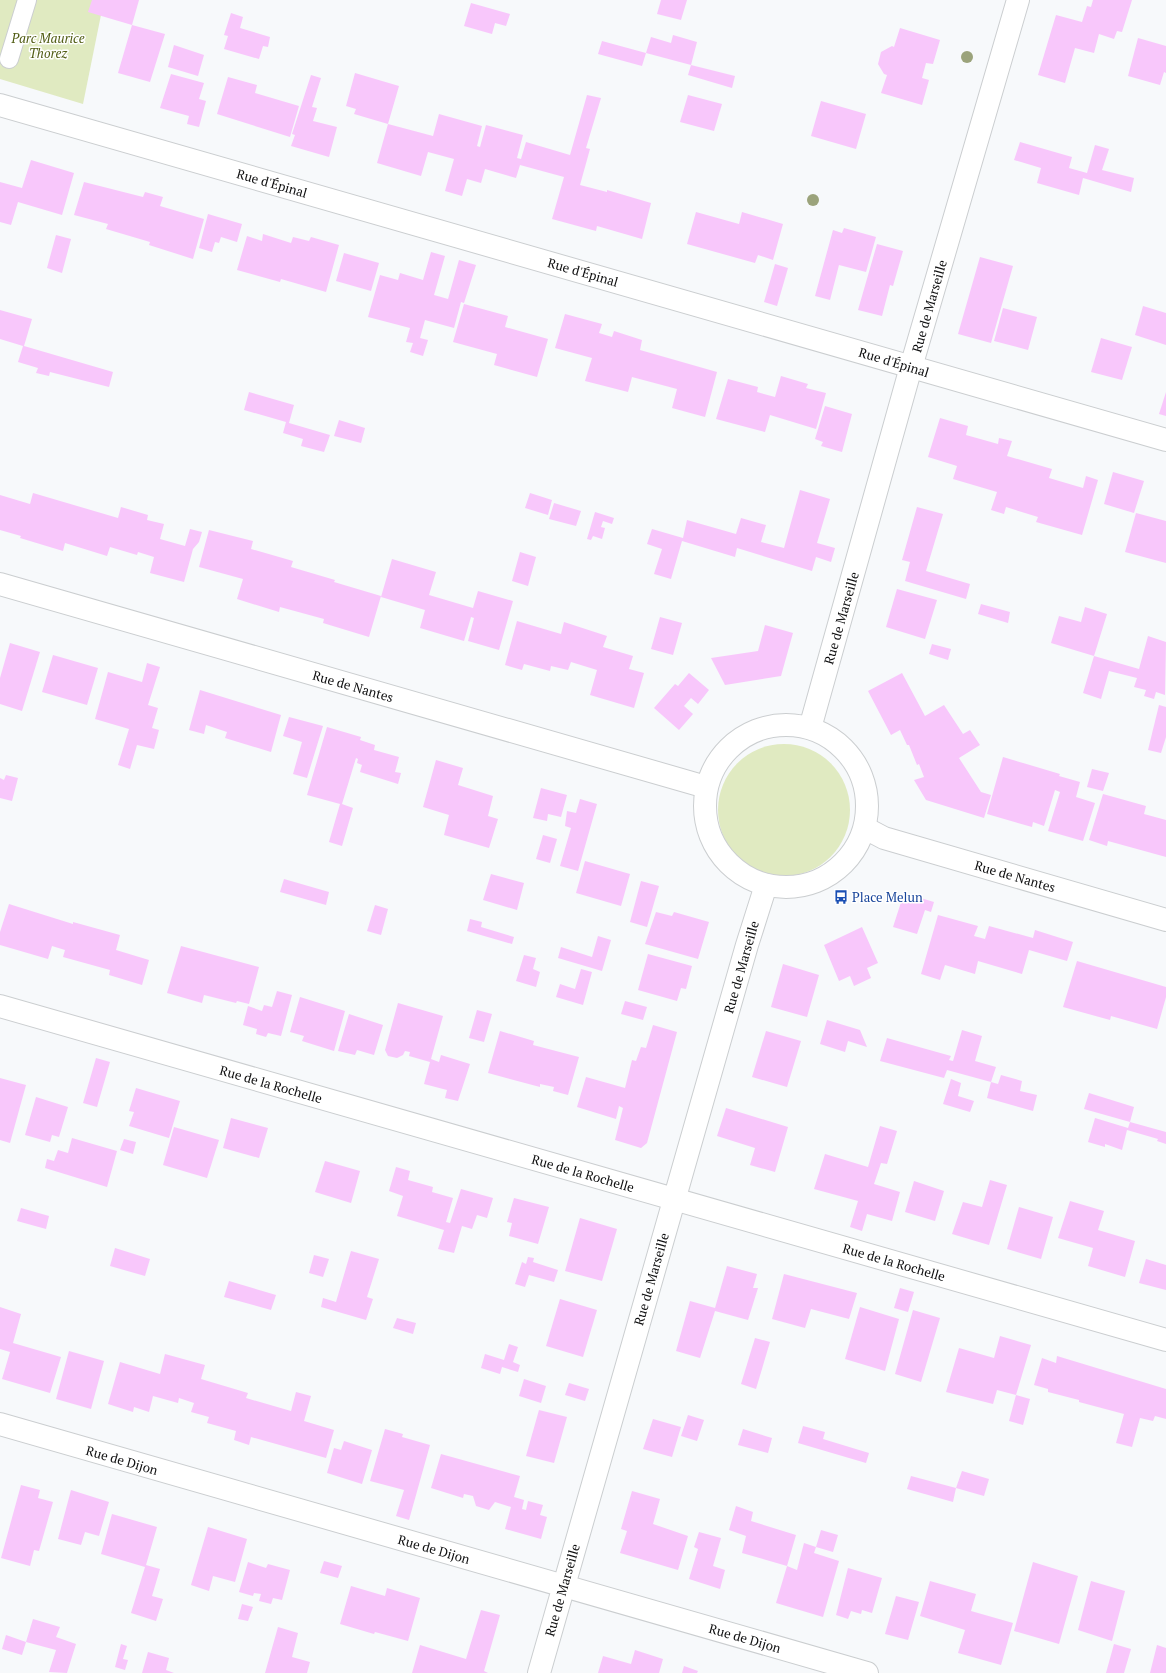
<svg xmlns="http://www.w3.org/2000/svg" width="1166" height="1673" viewBox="0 0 1166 1673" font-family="'PT Serif',serif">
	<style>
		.green { fill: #e0eac1 }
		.building { fill: #f8c7fb }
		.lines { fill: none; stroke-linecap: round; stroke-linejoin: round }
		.lane-casing { stroke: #cbced0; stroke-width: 20 }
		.street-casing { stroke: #cbced0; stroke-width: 24 }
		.lane { stroke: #fff; stroke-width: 18 }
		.street { stroke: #fff; stroke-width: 22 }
		.tree { fill: #9ba37b }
		.labels { text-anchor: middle; stroke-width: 3; stroke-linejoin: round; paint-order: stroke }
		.park-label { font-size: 13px; font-style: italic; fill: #505c13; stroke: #fff }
		.street-label { font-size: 13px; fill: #0e0e0f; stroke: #fff }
		.transit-label { font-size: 13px; fill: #164399; stroke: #fff; text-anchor: start }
	</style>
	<rect width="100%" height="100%" fill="#f7f9fb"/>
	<g class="green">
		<polygon points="0,0 104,0 83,104 0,79"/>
		<circle cx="784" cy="810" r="66"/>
	</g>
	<g class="building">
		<polygon points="92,0 139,0 132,25 88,12"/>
		<polygon points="661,0 687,0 681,20 657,14"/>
		<polygon points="1093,0 1132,0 1122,32 1117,31 1114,39 1099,34 1094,53 1075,48 1065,83 1038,75 1056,15 1082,22 1087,6 1091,7"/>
		<polygon points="471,3 510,14 506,26 495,23 492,34 464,26"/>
		<polygon points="231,13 243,17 240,28 270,37 268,47 263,46 259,59 224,49 228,36 224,35"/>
		<polygon points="132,25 165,34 150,82 118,73"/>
		<polygon points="900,28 940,40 933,64 926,63 922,78 929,80 922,105 881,93 887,75 884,74 878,64 881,52 892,46 894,47"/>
		<polygon points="673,35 697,42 691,65 646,53 642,66 598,54 602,41 646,53 651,37 671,43"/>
		<polygon points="1138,38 1166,46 1166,73 1164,72 1160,85 1128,76"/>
		<polygon points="174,45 204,55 198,76 168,67"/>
		<polygon points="691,65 735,76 732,88 688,75"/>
		<polygon points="355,73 399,86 388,124 354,114 356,109 346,106"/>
		<polygon points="171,74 204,83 199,99 206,101 199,127 187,124 189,116 160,108"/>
		<polygon points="311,75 321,78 312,107 317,108 313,121 337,127 329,157 291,146 295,135 292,134"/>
		<polygon points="228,77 257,85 255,93 299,106 290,137 217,114"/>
		<polygon points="587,95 601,98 586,148 590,149 580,185 607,192 607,190 651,203 642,239 597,226 596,231 552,219 564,177 520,165 516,178 485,169 481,183 467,179 462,196 445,191 454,159 428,152 421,176 377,163 388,124 433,136 439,114 482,126 477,146 480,147 486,125 523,135 517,158 521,159 526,142 570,155"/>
		<polygon points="688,95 722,104 714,131 680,122"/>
		<polygon points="821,101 866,114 856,149 811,136"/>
		<polygon points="1020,142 1072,157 1069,168 1087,173 1095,145 1109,149 1102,170 1134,178 1131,192 1083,178 1079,195 1037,183 1041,168 1014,160"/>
		<polygon points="31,160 74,173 62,215 18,202 11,225 0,222 0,182 22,188"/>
		<polygon points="84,182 143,197 145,192 163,197 160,206 204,219 193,259 149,245 150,242 106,229 108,224 74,215"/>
		<polygon points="696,212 739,224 742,212 783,224 773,260 758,255 755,263 687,244"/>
		<polygon points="208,214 242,224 237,242 221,237 219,243 215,242 212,252 199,248"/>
		<polygon points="844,228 876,237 866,272 839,265 830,300 815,296 833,230 842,233"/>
		<polygon points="263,234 291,243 293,237 309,241 311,237 339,245 326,292 281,279 280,282 237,270 247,236 262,241"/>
		<polygon points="56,235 71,239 62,273 47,268"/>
		<polygon points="877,244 903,251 893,286 890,285 882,316 858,310"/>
		<polygon points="431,252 445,256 434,295 448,299 459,260 476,265 464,303 461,302 454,328 425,320 420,338 428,340 423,356 410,352 413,343 406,342 410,328 368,317 380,275 398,280 400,273 423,280"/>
		<polygon points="344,253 379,263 371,291 336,281"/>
		<polygon points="980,257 1013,266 991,343 958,334"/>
		<polygon points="775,264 788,268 777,306 764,302"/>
		<polygon points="464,304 508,316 505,327 548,339 537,377 494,365 497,354 453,342"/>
		<polygon points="1143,306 1166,313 1166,345 1135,335"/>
		<polygon points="1003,308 1037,317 1028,350 994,341"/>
		<polygon points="0,310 32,319 24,346 113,372 109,387 50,372 49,376 36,373 38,368 18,362 23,346 0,339"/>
		<polygon points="565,314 602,324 599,333 612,337 614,331 642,340 640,350 717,372 705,417 672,408 677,389 632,377 628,392 585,381 592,358 555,348"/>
		<polygon points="1101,338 1132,347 1122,380 1091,372"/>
		<polygon points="781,376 808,384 806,388 826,393 816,429 770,415 765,432 716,419 728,379 758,387 757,392 775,397"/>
		<polygon points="249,392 294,405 289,423 330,435 324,452 301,446 303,439 283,433 286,422 244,410"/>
		<polygon points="1166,392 1166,416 1159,414"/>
		<polygon points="825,406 852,414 842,452 821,446 823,442 815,439"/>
		<polygon points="940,418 968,426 966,435 998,444 999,438 1012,441 1007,456 1052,469 1049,478 1083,488 1086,476 1098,480 1082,535 1036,522 1038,517 1006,507 1004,514 991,510 997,492 953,479 957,466 928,457"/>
		<polygon points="339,420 365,428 361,443 334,436"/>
		<polygon points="1113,472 1144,481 1134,513 1104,504"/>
		<polygon points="800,490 830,499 817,543 835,548 831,562 816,557 812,571 737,548 735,557 682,541 671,579 654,574 662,549 647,544 652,529 683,538 687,520 736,534 741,518 766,525 761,542 784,548"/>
		<polygon points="33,493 118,518 121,507 148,515 147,520 164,524 160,539 185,546 190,529 202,532 199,542 193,549 184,582 150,573 154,557 138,552 137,555 110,547 107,556 65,543 63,551 20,538 21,536 0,530 0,495 30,504"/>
		<polygon points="530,493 552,500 548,515 525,508"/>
		<polygon points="554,503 581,511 576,526 549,519"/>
		<polygon points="917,507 943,514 926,571 970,584 966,599 905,581 910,562 902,560"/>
		<polygon points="595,512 614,518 612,524 603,521 601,527 605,528 602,539 593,536 591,540 587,539"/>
		<polygon points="1136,513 1166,521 1166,563 1125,552"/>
		<polygon points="209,530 253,541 251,549 293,561 291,567 335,580 334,582 381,596 369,637 323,623 324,619 280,607 279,612 237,599 243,579 199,567"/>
		<polygon points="520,552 536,557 528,586 512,581"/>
		<polygon points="392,559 436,572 429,595 473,608 478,591 513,601 499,650 468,641 474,618 471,617 464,641 420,628 425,610 381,597"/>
		<polygon points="897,589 937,600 925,639 886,627"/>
		<polygon points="981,604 1010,612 1008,623 978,614"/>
		<polygon points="1085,607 1107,614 1094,656 1051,643 1059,616 1081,622"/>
		<polygon points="660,617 682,623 673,655 651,649"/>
		<polygon points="517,621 561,634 564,622 607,636 603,647 633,656 629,669 644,673 634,708 590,695 597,670 571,662 568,670 551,666 550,671 524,664 522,670 505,665"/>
		<polygon points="765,625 793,633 781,676 725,685 711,658 758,651"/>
		<polygon points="1148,636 1166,642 1165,695 1156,692 1154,699 1144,696 1146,690 1134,687 1137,678 1109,671 1101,699 1083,693 1094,656 1139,669"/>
		<polygon points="10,643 40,652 22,711 0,704 0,678"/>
		<polygon points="932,644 951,649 948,660 929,654"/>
		<polygon points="53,655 98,668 87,705 42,692"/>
		<polygon points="147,663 160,667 148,705 158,708 152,728 159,730 154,749 137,745 130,769 118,765 129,729 95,719 108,672 142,682"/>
		<polygon points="689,673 709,690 698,704 691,698 684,706 693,714 679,730 654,708 675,684 678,686"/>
		<polygon points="902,673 925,716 944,705 963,734 970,730 980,745 959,758 981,792 991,795 984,818 926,800 914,780 924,777 919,764 917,765 909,745 907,745 900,730 891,735 868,691"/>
		<polygon points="200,690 281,715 271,752 225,738 227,732 206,725 204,734 189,730"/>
		<polygon points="1159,705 1166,707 1166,737 1161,753 1148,750"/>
		<polygon points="289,717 323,726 307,778 293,774 302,742 283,736"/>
		<polygon points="327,727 361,737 360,740 375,745 374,750 399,757 395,772 401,773 398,784 360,772 362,765 357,763 358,759 356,758 342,804 353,808 342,846 329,842 340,804 307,795"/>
		<polygon points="1003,757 1060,774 1059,776 1080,782 1076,797 1095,803 1083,841 1048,831 1060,792 1055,790 1044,826 1033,822 1032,827 987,814"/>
		<polygon points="436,760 463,768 458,785 493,796 488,816 498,819 489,848 444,835 449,815 423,807"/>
		<polygon points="1092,769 1109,773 1103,791 1087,787"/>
		<polygon points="6,775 18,778 12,801 0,798 0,778 4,780"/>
		<polygon points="541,788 567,795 561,817 548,814 547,821 533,818"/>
		<polygon points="1103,794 1146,806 1144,814 1166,820 1166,857 1108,841 1107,846 1089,840"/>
		<polygon points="580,799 597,804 578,871 560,866 571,828 565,826 567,811 576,813"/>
		<polygon points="543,835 557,839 550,863 536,859"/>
		<polygon points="585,861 630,874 621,906 576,893"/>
		<polygon points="491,874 524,883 517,910 483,900"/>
		<polygon points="284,879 329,892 326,905 280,892"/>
		<polygon points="641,881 659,886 647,927 630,922"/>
		<polygon points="904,893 934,902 931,912 925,910 917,934 893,927"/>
		<polygon points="9,904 73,924 73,922 120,935 116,950 149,960 142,985 109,975 110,970 63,957 65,950 52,946 48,959 0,945 0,932"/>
		<polygon points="375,905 388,909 381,935 367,931"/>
		<polygon points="656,912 672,916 674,912 709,922 698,959 645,944"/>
		<polygon points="938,915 978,926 974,936 985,939 989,926 1033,938 1035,930 1073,942 1067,961 1029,950 1022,974 978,961 975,974 945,965 940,980 921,974"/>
		<polygon points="470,919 482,922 481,927 514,937 512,944 467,931"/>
		<polygon points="862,927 878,963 867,968 871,978 854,986 850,976 839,981 824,945"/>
		<polygon points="598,936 611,940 602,971 558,958 561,947 592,957"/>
		<polygon points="181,946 259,967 249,1004 237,1001 236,1003 204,995 202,1003 167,993"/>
		<polygon points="648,954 692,966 686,989 681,988 677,1001 638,990"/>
		<polygon points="524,955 536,958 533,969 540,972 536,987 516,981"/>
		<polygon points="1077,961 1166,987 1166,997 1157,1029 1111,1016 1110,1020 1063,1007"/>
		<polygon points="783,964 819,975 807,1017 771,1007"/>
		<polygon points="581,969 592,972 583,1005 556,997 560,984 575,989"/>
		<polygon points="277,991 292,995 281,1036 268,1033 266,1037 256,1034 257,1029 243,1025 248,1006 262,1011 264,1005 272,1007"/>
		<polygon points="300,997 345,1011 334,1051 302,1041 304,1036 290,1032"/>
		<polygon points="625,1001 647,1007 643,1020 621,1014"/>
		<polygon points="398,1003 443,1016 431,1059 439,1062 441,1055 470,1064 458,1101 445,1098 447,1090 424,1084 430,1062 409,1056 410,1052 405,1051 403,1055 397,1058 388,1056 385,1050"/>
		<polygon points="477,1010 492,1014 484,1042 469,1038"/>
		<polygon points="349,1014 383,1025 374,1055 357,1050 355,1055 338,1051"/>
		<polygon points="827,1020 860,1030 867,1047 848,1041 845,1052 820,1044"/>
		<polygon points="653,1025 677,1032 647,1143 641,1148 615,1140 623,1108 619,1106 616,1119 577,1107 586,1077 625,1088 632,1060 636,1061 641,1047 646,1048"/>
		<polygon points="962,1030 982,1036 975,1061 996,1067 991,1082 947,1070 944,1078 880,1061 887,1038 951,1056 949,1060 953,1061"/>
		<polygon points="500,1031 534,1041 533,1045 579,1057 568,1095 553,1091 554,1087 540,1084 540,1087 488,1073"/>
		<polygon points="766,1031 801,1041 787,1087 752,1077"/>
		<polygon points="96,1058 110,1062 97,1107 83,1103"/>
		<polygon points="1001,1075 1022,1081 1020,1091 1037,1095 1033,1111 987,1098 991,1082 998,1084"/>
		<polygon points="0,1078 26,1085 10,1143 0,1140"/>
		<polygon points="951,1079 961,1083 958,1096 974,1101 970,1112 943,1104"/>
		<polygon points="136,1088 180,1101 169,1138 129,1126 134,1112 129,1111"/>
		<polygon points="1089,1093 1134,1107 1130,1122 1084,1109"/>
		<polygon points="36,1097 68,1107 59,1137 52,1135 50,1142 25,1135"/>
		<polygon points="726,1108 788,1127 775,1172 750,1165 755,1148 717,1136"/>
		<polygon points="231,1118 268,1128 259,1158 223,1148"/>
		<polygon points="1095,1118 1128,1128 1130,1122 1166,1132 1166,1144 1157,1141 1158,1139 1127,1130 1122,1150 1105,1144 1105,1147 1088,1142"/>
		<polygon points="880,1126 897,1131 887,1164 881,1163 874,1184 900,1192 892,1221 867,1214 862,1231 850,1227 858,1201 814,1189 825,1154 868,1167"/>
		<polygon points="174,1127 219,1140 207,1178 163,1165"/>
		<polygon points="72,1138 117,1151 107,1187 45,1168 47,1159 54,1161 58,1150 68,1153"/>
		<polygon points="124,1139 136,1142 133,1154 120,1150"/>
		<polygon points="325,1161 360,1171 351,1203 315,1192"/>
		<polygon points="396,1167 410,1171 408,1180 433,1187 432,1192 453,1198 446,1222 450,1223 461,1189 493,1198 487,1218 477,1215 472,1229 462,1226 454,1253 438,1249 444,1230 397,1216 403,1196 389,1191"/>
		<polygon points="990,1180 1007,1185 989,1245 952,1234 963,1202 982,1207"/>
		<polygon points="914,1181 944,1191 935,1221 905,1212"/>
		<polygon points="514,1198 549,1207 538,1244 509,1236 512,1223 507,1222"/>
		<polygon points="1070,1201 1104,1211 1098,1230 1135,1241 1125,1277 1088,1266 1093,1248 1058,1238"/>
		<polygon points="1019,1207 1053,1217 1041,1259 1007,1249"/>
		<polygon points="21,1208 49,1216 46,1229 17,1221"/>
		<polygon points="580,1218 617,1229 602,1281 565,1271"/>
		<polygon points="115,1248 150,1259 145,1276 110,1266"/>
		<polygon points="351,1251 379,1259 367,1297 373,1299 366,1320 321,1307 323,1298 336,1302"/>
		<polygon points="314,1255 329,1259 323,1277 309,1273"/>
		<polygon points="528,1257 534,1258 533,1262 558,1270 554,1282 529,1275 525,1287 515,1284 522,1262 526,1264"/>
		<polygon points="1146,1259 1166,1265 1166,1290 1139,1283"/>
		<polygon points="727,1266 757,1274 753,1288 758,1288 748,1320 715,1311 700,1358 676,1351 690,1301 715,1308"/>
		<polygon points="784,1274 857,1293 849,1319 811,1309 805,1328 772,1319"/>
		<polygon points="229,1281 276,1295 271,1310 224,1297"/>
		<polygon points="900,1288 914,1292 908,1312 894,1308"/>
		<polygon points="560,1299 597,1310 583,1357 546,1346"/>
		<polygon points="0,1307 21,1314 13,1343 61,1357 50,1393 2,1379 10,1352 0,1349"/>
		<polygon points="860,1307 899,1319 885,1371 845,1359"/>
		<polygon points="913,1310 940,1318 921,1382 895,1374"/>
		<polygon points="397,1318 416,1323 413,1334 393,1328"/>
		<polygon points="1000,1336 1031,1345 1016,1395 997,1390 993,1404 946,1392 959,1348 994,1358"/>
		<polygon points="755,1338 770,1342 756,1389 741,1384"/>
		<polygon points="509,1344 518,1347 513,1362 520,1365 518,1372 502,1367 500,1374 481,1368 485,1354 504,1360"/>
		<polygon points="69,1351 104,1361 91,1409 56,1399"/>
		<polygon points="165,1354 205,1365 201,1379 248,1393 246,1398 291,1411 296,1392 311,1396 304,1421 334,1430 326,1458 251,1437 249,1445 234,1440 236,1431 207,1423 209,1417 191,1412 194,1403 179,1398 178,1403 153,1396 149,1412 134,1407 133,1412 108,1404 120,1362 160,1374"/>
		<polygon points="1057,1356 1166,1389 1166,1419 1155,1416 1153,1421 1140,1418 1132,1447 1116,1443 1124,1414 1079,1402 1079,1400 1048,1392 1048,1389 1034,1385 1042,1358 1056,1363"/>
		<polygon points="524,1379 546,1386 541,1403 519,1396"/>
		<polygon points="569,1383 589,1389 585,1401 565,1395"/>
		<polygon points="1016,1395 1030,1399 1023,1425 1009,1421"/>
		<polygon points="539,1410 567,1417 554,1463 526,1456"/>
		<polygon points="688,1415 704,1420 697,1441 681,1436"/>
		<polygon points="653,1419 681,1427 672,1457 643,1449"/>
		<polygon points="803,1426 825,1432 823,1439 869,1453 866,1463 798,1443"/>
		<polygon points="385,1429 403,1434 402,1437 430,1445 409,1520 396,1516 404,1490 370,1481"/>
		<polygon points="743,1429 772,1438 768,1453 738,1445"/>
		<polygon points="344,1441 372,1450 362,1484 327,1473 334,1448 341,1450"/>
		<polygon points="441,1454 520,1476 514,1497 524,1500 522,1509 526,1510 528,1501 543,1505 540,1515 547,1517 541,1539 505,1529 511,1507 495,1502 489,1510 476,1506 473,1496 464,1494 463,1498 431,1488"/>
		<polygon points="962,1471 989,1479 984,1496 956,1488"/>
		<polygon points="911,1476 956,1488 953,1502 907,1489"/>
		<polygon points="21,1485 40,1490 38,1498 53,1502 39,1551 34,1550 30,1566 1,1558"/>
		<polygon points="71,1490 109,1502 99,1536 85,1532 81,1545 58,1539"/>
		<polygon points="632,1491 660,1499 653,1524 688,1536 678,1570 620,1553 627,1531 621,1529"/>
		<polygon points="736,1506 753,1512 751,1521 796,1535 787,1566 797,1570 804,1543 816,1547 821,1530 838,1535 833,1552 816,1547 814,1553 839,1561 823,1617 776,1603 787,1566 742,1553 746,1536 729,1530"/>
		<polygon points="112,1514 157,1527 146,1565 160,1569 152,1596 163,1599 156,1621 131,1613 145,1567 101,1554"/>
		<polygon points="208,1527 247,1539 235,1582 213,1576 209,1591 191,1585"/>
		<polygon points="699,1532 721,1538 713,1566 725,1570 720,1589 689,1579 698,1549 694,1547"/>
		<polygon points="324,1561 342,1566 338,1578 320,1573"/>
		<polygon points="248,1562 266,1568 268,1564 290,1570 282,1600 273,1598 271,1604 259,1601 261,1594 254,1593 253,1596 239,1592"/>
		<polygon points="1033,1562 1078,1576 1059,1644 1014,1631"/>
		<polygon points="848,1568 882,1578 872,1613 862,1610 861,1614 851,1611 848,1619 836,1615"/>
		<polygon points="930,1581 976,1594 971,1611 1013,1623 1001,1665 958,1653 965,1630 920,1616"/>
		<polygon points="1091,1581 1125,1591 1112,1641 1078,1630"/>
		<polygon points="351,1586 385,1596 387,1588 420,1598 408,1641 375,1632 374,1634 340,1624"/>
		<polygon points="896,1596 919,1602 908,1640 885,1634"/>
		<polygon points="242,1604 253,1607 248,1621 238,1619"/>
		<polygon points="481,1610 500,1615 484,1671 488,1673 412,1673 420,1645 466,1659"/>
		<polygon points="33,1619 60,1627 56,1637 76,1644 67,1673 49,1672 56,1650 26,1642 22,1655 2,1649 6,1635 26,1642"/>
		<polygon points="278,1627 298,1633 292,1657 310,1662 307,1673 265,1673"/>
		<polygon points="121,1644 127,1646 123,1659 128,1660 125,1670 115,1667"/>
		<polygon points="1114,1644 1131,1649 1124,1673 1106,1673"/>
		<polygon points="1157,1645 1166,1648 1166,1673 1150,1673"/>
		<polygon points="635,1650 663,1659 659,1673 598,1673 603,1656 631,1664"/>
		<polygon points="148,1652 169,1658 166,1670 174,1673 142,1673"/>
		<polygon points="684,1666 698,1671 697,1673 682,1673"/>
	</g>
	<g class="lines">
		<defs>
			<polyline id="lane" points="9,59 27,0"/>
			<g id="street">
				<polyline points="0,105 1166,440"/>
				<polyline points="0,584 706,787"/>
				<circle cx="786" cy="806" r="81"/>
				<polyline points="810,728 911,367 1018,0"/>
				<polyline points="865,828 884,838 1166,920"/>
				<polyline points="0,1006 1166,1340"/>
				<polyline points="0,1424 867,1673"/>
				<polyline points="539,1673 747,945 766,885"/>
			</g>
		</defs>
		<use href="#lane" class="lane-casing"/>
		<use href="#street" class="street-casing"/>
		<use href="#lane" class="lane"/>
		<use href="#street" class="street"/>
	</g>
	<g class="tree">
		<circle cx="967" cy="57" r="6"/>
		<circle cx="813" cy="200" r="6"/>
	</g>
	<defs>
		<symbol id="bus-bare" viewBox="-9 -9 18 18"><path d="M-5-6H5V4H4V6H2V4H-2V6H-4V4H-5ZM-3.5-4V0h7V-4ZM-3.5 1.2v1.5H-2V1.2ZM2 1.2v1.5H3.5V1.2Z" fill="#1a4fb4" stroke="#fff" stroke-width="2.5" paint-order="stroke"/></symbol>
	</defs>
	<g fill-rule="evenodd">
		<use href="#bus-bare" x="831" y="887" width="20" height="20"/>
	</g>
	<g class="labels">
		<g class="park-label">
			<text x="48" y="43">Parc Maurice<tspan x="48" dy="15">Thorez</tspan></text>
		</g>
		<g class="street-label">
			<text transform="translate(272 183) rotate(16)" y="5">Rue d'Épinal</text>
			<text transform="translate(583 272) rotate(16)" y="5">Rue d'Épinal</text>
			<text transform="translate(929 306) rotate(-74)" y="5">Rue de Marseille</text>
			<text transform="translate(894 362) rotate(17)" y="5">Rue d'Épinal</text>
			<text transform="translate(841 618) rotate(-74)" y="5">Rue de Marseille</text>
			<text transform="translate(353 686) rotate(16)" y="5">Rue de Nantes</text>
			<text transform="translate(1015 876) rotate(16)" y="5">Rue de Nantes</text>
			<text transform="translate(741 967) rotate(-74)" y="5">Rue de Marseille</text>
			<text transform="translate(271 1084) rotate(16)" y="5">Rue de la Rochelle</text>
			<text transform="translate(583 1173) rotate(16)" y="5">Rue de la Rochelle</text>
			<text transform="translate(894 1262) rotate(16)" y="5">Rue de la Rochelle</text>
			<text transform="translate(651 1279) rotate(-74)" y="5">Rue de Marseille</text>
			<text transform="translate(122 1460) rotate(16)" y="5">Rue de Dijon</text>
			<text transform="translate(434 1549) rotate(16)" y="5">Rue de Dijon</text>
			<text transform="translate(562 1590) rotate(-74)" y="5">Rue de Marseille</text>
			<text transform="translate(745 1638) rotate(16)" y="5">Rue de Dijon</text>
		</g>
		<g class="transit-label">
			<text x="852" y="902">Place Melun</text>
		</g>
	</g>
</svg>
